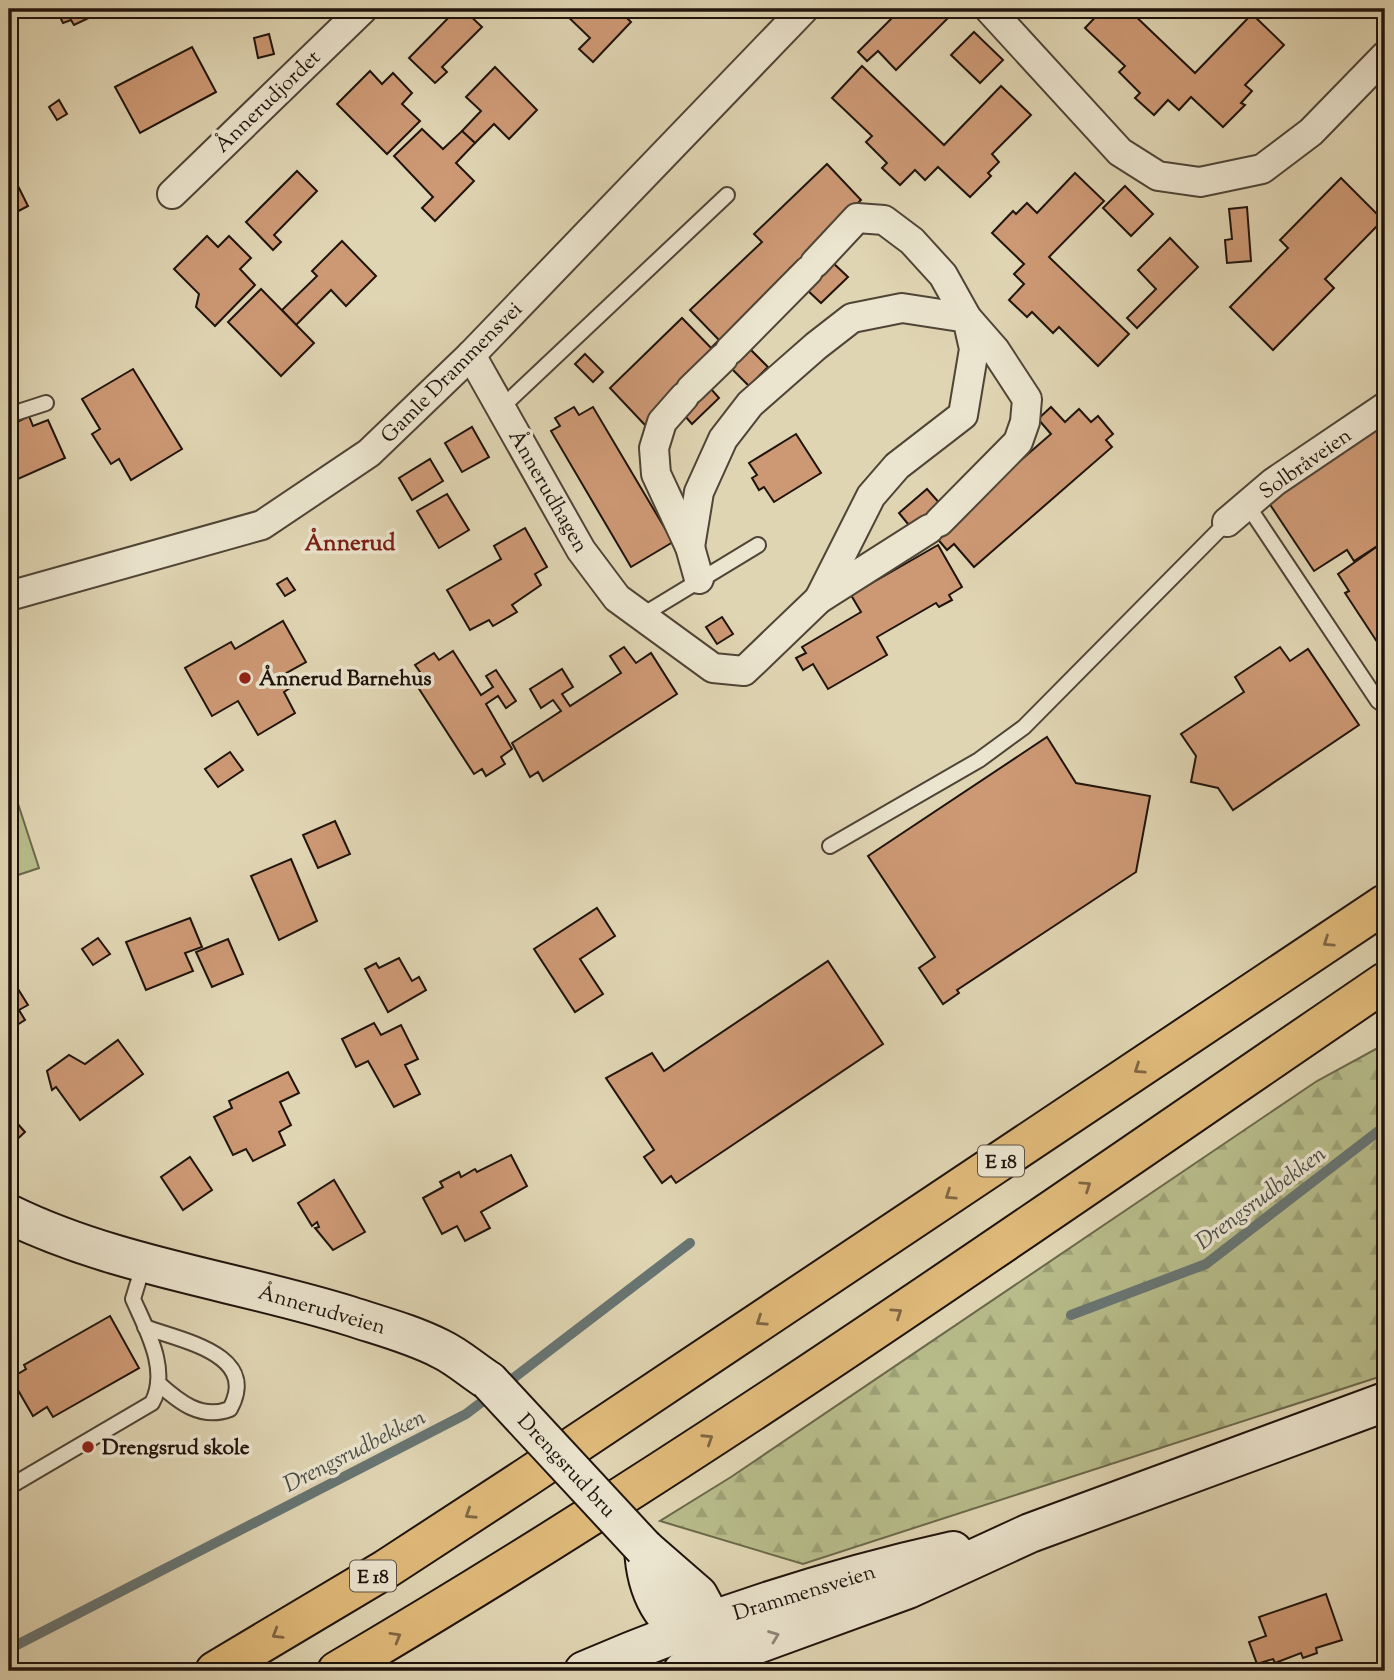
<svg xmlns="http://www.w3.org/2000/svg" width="1394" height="1680" viewBox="0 0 1394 1680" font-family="'Sorts Mill Goudy',serif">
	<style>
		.green { fill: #b7bc8a; stroke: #6b684b; stroke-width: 2 }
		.forest { fill: url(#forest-firs); stroke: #6b684b; stroke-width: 2 }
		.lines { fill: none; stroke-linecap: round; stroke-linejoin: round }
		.stream { stroke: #677573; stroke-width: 10 }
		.building { fill: #cd9975; stroke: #1f130c; stroke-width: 2 }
		.service-casing { stroke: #4f4436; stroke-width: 18 }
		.minor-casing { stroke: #4f4436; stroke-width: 32 }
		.secondary-casing { stroke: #1f130c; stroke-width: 42 }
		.motorway-casing { stroke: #1f130c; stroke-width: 42 }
		.service { stroke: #ebe4ce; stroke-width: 14 }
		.minor { stroke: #ebe4ce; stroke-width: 28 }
		.secondary { stroke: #ebe4ce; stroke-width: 38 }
		.motorway { stroke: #e0ba7a; stroke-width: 38 }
		.secondary-bridge-casing { stroke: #1f130c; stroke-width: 42; stroke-linecap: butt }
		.secondary-bridge { stroke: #ebe4ce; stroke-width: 38 }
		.oneway { stroke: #806643 }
		.oneway2 { stroke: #8f8677 }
		.poi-dot { fill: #8f2418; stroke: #ebe4ce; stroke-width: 2.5 }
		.labels { text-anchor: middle; stroke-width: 7; stroke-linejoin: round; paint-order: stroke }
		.shield { fill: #ebe4ce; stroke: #5c5246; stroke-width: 2 }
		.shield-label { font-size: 19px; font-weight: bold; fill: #1f130c }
		.street-label { font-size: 21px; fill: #1f130c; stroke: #ebe4ce }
		.poi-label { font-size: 21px; font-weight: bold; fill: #1f130c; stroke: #ebe4ce; text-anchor: start }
		.neighbourhood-label { font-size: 23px; font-weight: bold; fill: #7a1f14; stroke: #ebe4ce }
		.water-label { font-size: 23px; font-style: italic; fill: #494c48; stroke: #ebe4ce }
	</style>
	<defs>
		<pattern id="forest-firs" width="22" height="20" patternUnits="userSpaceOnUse" patternTransform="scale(1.75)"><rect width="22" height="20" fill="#b7bc8a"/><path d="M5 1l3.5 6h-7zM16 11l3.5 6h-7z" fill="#9da176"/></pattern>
	</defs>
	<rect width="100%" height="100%" fill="#e0d5b3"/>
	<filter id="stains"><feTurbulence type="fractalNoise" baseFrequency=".00286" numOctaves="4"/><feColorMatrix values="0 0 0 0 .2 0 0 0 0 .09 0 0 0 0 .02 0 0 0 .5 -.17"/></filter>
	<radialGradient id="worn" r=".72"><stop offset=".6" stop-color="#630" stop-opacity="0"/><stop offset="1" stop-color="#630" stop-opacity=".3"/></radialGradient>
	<polygon class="green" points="9,776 39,868 9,878"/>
	<polygon class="forest" points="1385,1044 1385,1375 803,1564 660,1521 731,1477 1317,1081"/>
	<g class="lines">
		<g class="stream">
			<polyline points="1071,1315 1206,1264 1385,1126"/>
			<polyline points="503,1386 690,1243"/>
			<polyline points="9,1649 466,1414 491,1395"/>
		</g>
	</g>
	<g class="building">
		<polygon points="56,9 92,9 95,15 74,25 71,20 63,23"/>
		<polygon points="457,9 463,9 482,27 442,67 447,72 435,83 409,58"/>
		<polygon points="560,9 618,9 631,22 593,62 579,49 590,38"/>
		<polygon points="901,9 957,9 896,70 878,51 867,61 858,52"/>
		<polygon points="1103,9 1128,9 1195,73 1252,14 1284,45 1245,85 1252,91 1241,103 1245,105 1223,127 1191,97 1179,110 1168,100 1154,115 1135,98 1140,93 1119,72 1125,66 1085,28"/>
		<polygon points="974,32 1003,60 980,83 951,55"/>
		<polygon points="269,34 274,54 258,58 254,38"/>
		<polygon points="192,47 216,92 140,133 115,87"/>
		<polygon points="862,66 944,145 1001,86 1031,115 992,154 999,162 988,173 991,176 970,197 938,167 925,180 915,170 900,185 882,168 887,163 866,142 872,136 832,98"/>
		<polygon points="495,67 537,110 509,139 494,124 475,143 462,131 481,111 466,97"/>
		<polygon points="370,71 382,84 393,73 412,93 402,104 420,121 387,154 337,104"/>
		<polygon points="59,100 67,114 57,120 49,107"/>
		<polygon points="422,129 443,149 462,131 475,143 456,163 474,181 435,221 422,208 433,197 394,156"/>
		<polygon points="827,164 861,200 806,253 832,262 848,277 821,303 805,288 815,278 798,261 790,268 798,277 750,349 768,367 749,386 711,348 719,340 690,310 762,242 754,234"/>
		<polygon points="297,171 317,191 274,235 281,242 273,250 246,222"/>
		<polygon points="1075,173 1104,201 1049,257 1129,334 1098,366 1059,327 1053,333 1032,312 1027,317 1009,300 1024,284 1014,274 1024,264 992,233 1013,211 1016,214 1027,203 1037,213"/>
		<polygon points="1341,178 1383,220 1325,279 1334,288 1273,350 1230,307 1288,248 1280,240"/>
		<polygon points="15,180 28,206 9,216 9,184"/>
		<polygon points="1125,186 1153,214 1131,236 1103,208"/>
		<polygon points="1247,207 1251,261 1227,263 1225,240 1232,239 1229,209"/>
		<polygon points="207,236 218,247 229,236 251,258 240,269 255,285 215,326 196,307 199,294 174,269"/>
		<polygon points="1170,238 1198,267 1137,328 1127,318 1156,289 1138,270"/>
		<polygon points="342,241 376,276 346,306 331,290 296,325 282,310 317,276 312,271"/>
		<polygon points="261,289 314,343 281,376 228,322"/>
		<polygon points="682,318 718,355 711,389 719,398 692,424 684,415 679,392 645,425 610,388"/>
		<polygon points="585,354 603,372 593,382 575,364"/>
		<polygon points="133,369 182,449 131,480 119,459 111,464 92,434 100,429 82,399"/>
		<polygon points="574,407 579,415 593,407 673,542 631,567 551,431 560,426 555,418"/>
		<polygon points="1051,407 1065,422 1079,409 1091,422 1098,416 1113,434 1106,440 1112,447 974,567 954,544 947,550 923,522 913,530 899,513 927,489 942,506 944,527 1051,434 1038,419"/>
		<polygon points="29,416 33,426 48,420 65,458 18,479 9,460 9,426"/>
		<polygon points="1385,422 1385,541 1354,561 1347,550 1314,571 1267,500"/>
		<polygon points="472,427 489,457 462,472 445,443"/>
		<polygon points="796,434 821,473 774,502 764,487 759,490 752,478 757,475 749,463"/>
		<polygon points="430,459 443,481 412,500 399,478"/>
		<polygon points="447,494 469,530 439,548 417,511"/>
		<polygon points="525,528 547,567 535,574 541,585 512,605 517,612 493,626 489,620 470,630 447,590 501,559 494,546"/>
		<polygon points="1385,541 1385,654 1345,593 1349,591 1338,574"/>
		<polygon points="938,545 962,587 949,595 952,600 939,607 936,603 877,637 887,655 828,689 813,664 803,670 796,658 806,653 802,647 861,612 851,595"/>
		<polygon points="287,578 295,590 285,596 277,584"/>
		<polygon points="722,617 733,634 717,644 706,627"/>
		<polygon points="283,621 306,662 283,675 290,688 284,692 295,713 258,735 238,701 212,716 185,668 231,642 235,649"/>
		<polygon points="624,647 636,663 651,653 677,694 543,781 538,772 530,777 512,743 561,711 553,700 541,708 530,689 562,669 573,687 562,694 570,706 621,673 610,656"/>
		<polygon points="1280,647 1290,661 1308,649 1359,725 1233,810 1218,788 1191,782 1196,756 1181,734 1244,692 1235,677"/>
		<polygon points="453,651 481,695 493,687 486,676 496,670 516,701 506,708 498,696 486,704 512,749 501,757 505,764 486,776 482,769 474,774 412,678 420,672 415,665 434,653 439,660"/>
		<polygon points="1047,737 1076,783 1150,796 1136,872 957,990 959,993 943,1004 919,968 935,957 868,856"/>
		<polygon points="230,752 243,770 218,787 205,769"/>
		<polygon points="335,821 350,854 318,868 303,835"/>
		<polygon points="291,859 317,921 279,940 251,876"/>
		<polygon points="597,908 615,936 580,959 603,994 575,1012 534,949"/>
		<polygon points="190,918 202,947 185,953 193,971 146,990 126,942"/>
		<polygon points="98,938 110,954 93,965 82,949"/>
		<polygon points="228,939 243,974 212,987 196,952"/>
		<polygon points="399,958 412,981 419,977 426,990 388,1012 365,969 376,963 379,968"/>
		<polygon points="828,961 883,1044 676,1183 671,1176 662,1183 644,1157 654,1150 606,1078 652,1053 664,1071"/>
		<polygon points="18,989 28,1005 19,1010 25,1020 9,1030 9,994"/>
		<polygon points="374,1023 381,1035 401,1025 418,1059 405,1065 420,1094 394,1107 368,1061 356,1067 342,1039"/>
		<polygon points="118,1040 143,1074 80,1120 56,1087 52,1090 47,1071 69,1055 85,1064"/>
		<polygon points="288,1072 299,1093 280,1102 291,1125 279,1132 285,1145 253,1161 246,1149 233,1155 214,1117 232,1108 229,1101"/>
		<polygon points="9,1114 25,1132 9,1147"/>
		<polygon points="511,1155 527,1186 481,1212 490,1228 465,1241 457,1226 442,1234 423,1198 443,1187 440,1182 459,1172 461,1177 475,1169 477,1172"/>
		<polygon points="190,1157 212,1190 183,1210 161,1177"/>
		<polygon points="334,1180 365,1232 333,1250 315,1228 319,1227 317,1222 312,1226 298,1203"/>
		<polygon points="110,1316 139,1368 53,1417 47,1407 33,1416 11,1378 26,1369 24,1365"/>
		<polygon points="1326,1594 1342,1640 1316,1648 1317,1653 1303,1658 1301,1653 1275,1663 1273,1659 1257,1664 1249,1642 1266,1636 1259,1617"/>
	</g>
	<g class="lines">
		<defs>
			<g id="service">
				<polyline points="501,408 727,195"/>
				<polyline points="9,415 46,403"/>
				<polyline points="1246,503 1378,701 1385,706"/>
				<polyline points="641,616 758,545"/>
				<polyline points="830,846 979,760 1024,727 1227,522"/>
				<path d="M145,1327C182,1341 260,1354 230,1409C201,1420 179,1402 158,1383"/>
				<path d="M9,1487L152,1403C170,1370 146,1329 133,1299L143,1266"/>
			</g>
			<g id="minor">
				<polyline points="989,9 1120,152 1158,176 1200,182 1262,169 1311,132 1385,56"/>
				<polyline points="172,194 363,9"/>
				<polyline points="815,263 857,218 884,220 912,241 943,275 967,318 995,350 1027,399 1025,422 1018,442 939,522"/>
				<polyline points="730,350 808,271"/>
				<polyline points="471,355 581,550 617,598 713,668 744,671 819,599 929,529"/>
				<polyline points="691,389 723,358"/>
				<polyline points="684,397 662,422 654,448 656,474 690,547 699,579"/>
				<polyline points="1227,522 1274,482 1385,407"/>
				<polyline points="690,547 699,492 723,439 750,404 816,346 852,318 902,308 967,318 974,349 963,415 897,466 871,496 819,599"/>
				<polyline points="9,596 262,525 369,453 471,355 804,9"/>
			</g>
			<g id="secondary">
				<path d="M9,1214C115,1266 238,1281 350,1316C380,1326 412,1334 441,1349C458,1357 473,1371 489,1381"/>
				<polyline points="644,1548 698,1595 712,1621 711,1647"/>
				<path d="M644,1548C646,1596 663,1617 698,1649"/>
				<path d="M584,1671C702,1620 827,1579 953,1551"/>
				<polyline points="683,1671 908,1589 1030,1533 1385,1402"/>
			</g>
			<g id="motorway">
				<polyline points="215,1671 386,1569 527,1477 1385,904"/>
				<path d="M337,1671C697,1460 1040,1217 1385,982"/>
			</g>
		</defs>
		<use href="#service" class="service-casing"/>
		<use href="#minor" class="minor-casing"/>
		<use href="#secondary" class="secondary-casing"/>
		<use href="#motorway" class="motorway-casing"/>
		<use href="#service" class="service"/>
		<use href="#minor" class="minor"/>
		<use href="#secondary" class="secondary"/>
		<use href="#motorway" class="motorway"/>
		<defs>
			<polyline id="secondary-bridge" points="489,1381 644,1548"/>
		</defs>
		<use href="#secondary-bridge" class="secondary-bridge-casing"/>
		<use href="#secondary-bridge" class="secondary-bridge"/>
	</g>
	<defs><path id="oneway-chevron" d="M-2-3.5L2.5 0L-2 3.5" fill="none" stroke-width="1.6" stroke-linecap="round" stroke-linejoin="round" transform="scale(1.75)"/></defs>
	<g class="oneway">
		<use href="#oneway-chevron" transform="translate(1328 942) rotate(146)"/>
		<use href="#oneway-chevron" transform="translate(1139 1069) rotate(146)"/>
		<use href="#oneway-chevron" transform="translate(1086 1186) rotate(-34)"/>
		<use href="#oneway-chevron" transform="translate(950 1195) rotate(146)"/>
		<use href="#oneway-chevron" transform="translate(897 1313) rotate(-34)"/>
		<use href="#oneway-chevron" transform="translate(761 1321) rotate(146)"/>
		<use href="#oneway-chevron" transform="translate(708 1439) rotate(-33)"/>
		<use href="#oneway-chevron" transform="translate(470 1514) rotate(147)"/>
		<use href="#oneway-chevron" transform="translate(277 1634) rotate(149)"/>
		<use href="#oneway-chevron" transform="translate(396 1637) rotate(-30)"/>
	</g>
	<use class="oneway2" href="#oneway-chevron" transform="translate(774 1636) rotate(-21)"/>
	<g class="poi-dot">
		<circle cx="245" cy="678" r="7"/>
		<circle cx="88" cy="1447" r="7"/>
	</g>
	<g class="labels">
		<g class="shield">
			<rect x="978" y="1145.5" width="46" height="31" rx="5"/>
			<rect x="350" y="1560.5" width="46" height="31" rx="5"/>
		</g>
		<g class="shield-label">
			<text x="1001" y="1168">E 18</text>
			<text x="373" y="1583">E 18</text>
		</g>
		<g class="street-label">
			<text transform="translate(267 101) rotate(-44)" y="7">Ånnerudjordet</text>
			<text transform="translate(451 372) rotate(-45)" y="7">Gamle Drammensvei</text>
			<text transform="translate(1305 463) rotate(-35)" y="7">Solbråveien</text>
			<text transform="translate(549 491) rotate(60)" y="7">Ånnerudhagen</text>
			<text transform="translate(322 1309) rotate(16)" y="7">Ånnerudveien</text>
			<text transform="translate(567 1465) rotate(47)" y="7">Drengsrud bru</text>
			<text transform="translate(804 1592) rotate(-17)" y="7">Drammensveien</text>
		</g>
		<g class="poi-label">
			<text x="259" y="685">Ånnerud Barnehus</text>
			<text x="102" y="1454">Drengsrud skole</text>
		</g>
		<g class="neighbourhood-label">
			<text x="350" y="550">Ånnerud</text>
		</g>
		<g class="water-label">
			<text transform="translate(1260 1197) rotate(-37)" y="8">Drengsrudbekken</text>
			<text transform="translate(354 1450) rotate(-27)" y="8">Drengsrudbekken</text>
		</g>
	</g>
	<rect width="1394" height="1680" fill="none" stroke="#e0d5b3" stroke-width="35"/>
	<rect x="10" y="10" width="1373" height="1659" fill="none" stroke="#1f130c" stroke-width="3.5"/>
	<rect x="18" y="18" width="1359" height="1645" fill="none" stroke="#1f130c" stroke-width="2"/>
	<rect width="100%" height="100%" filter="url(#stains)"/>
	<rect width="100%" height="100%" fill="url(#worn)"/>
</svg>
